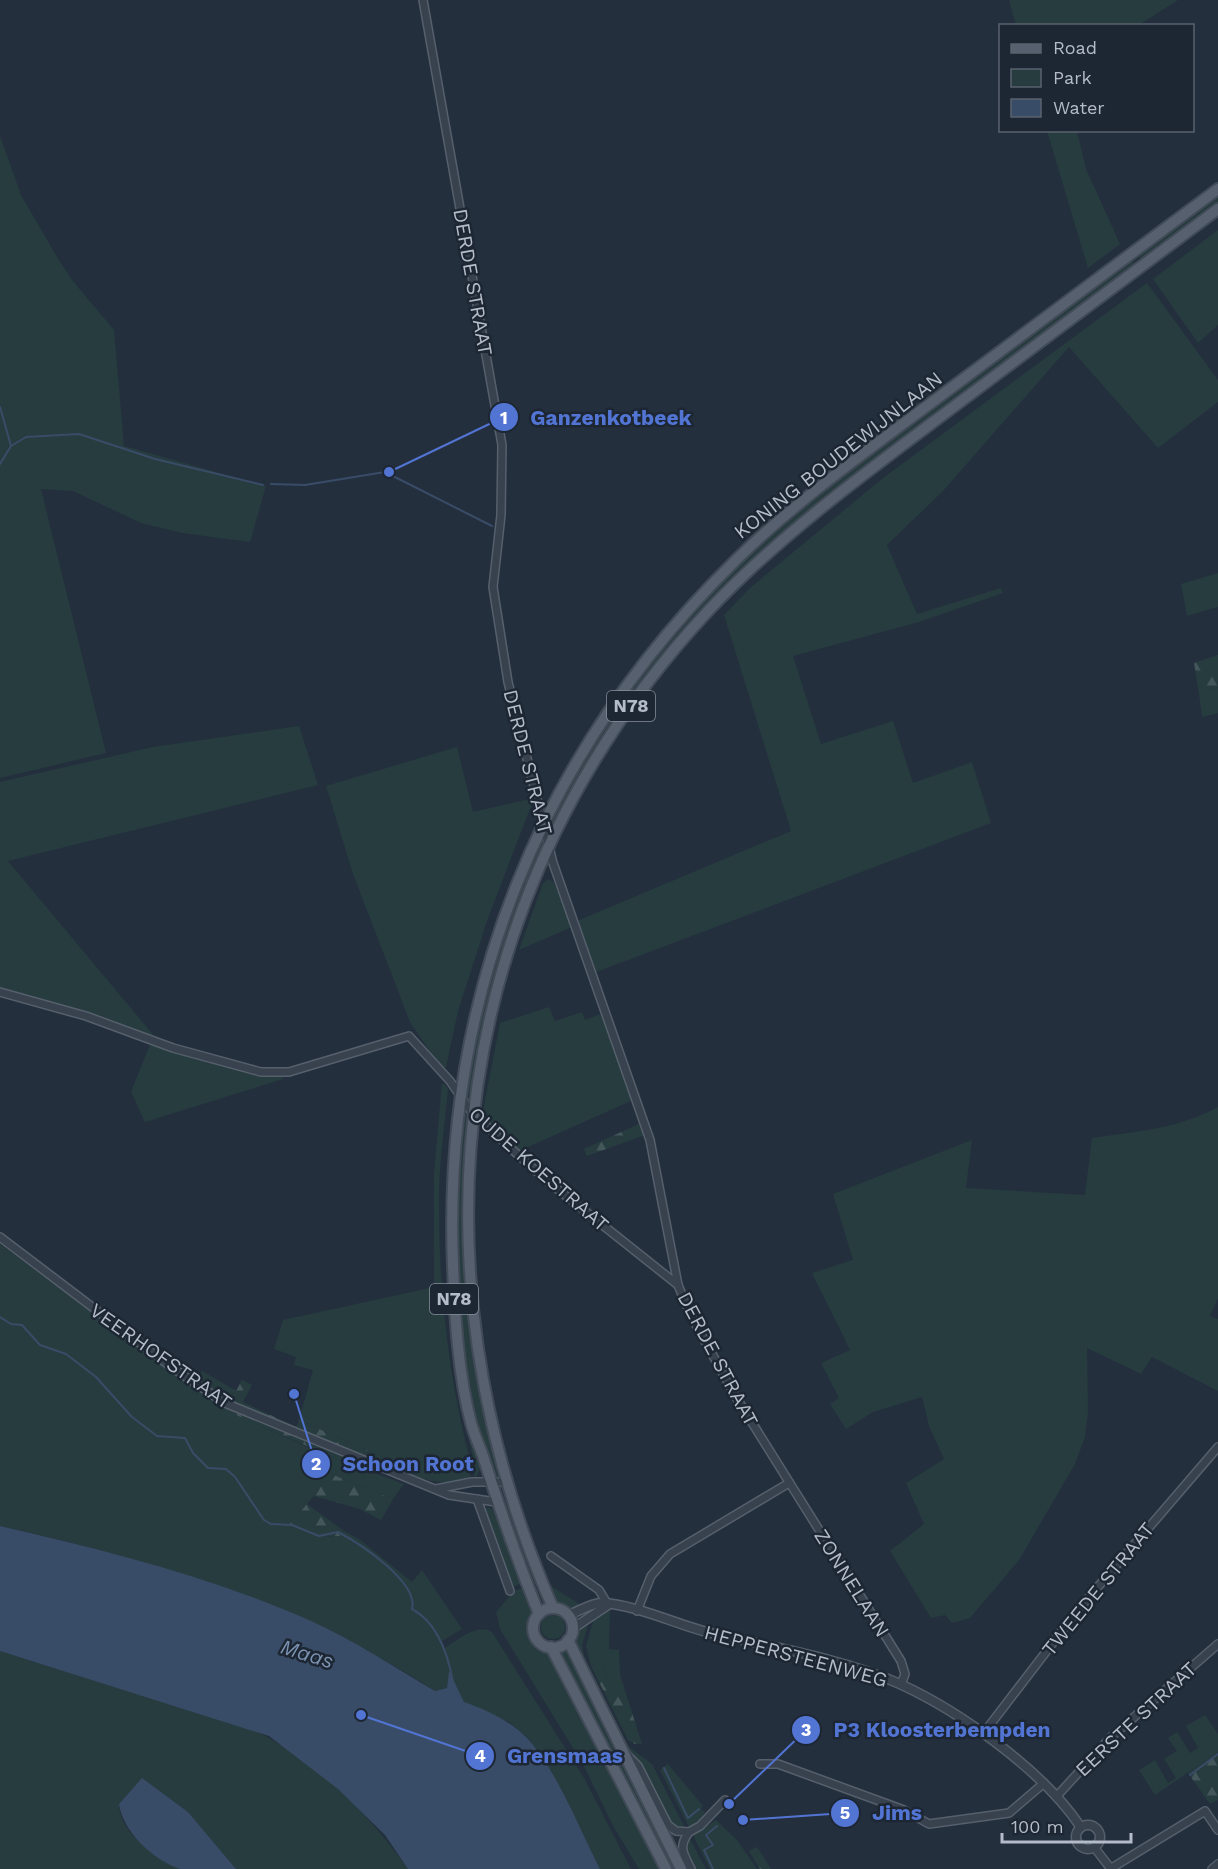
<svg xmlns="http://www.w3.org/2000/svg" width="1218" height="1869" viewBox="0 0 1218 1869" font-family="'Work Sans',sans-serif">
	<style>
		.green { fill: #263c3f }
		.forest { fill: url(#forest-firs) }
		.park { fill: url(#park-crowns) }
		.water { fill: #394c67 }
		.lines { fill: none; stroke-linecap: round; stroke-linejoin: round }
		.stream { stroke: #394c67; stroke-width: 2 }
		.minor-casing { stroke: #565f6c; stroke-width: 10 }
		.tertiary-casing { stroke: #565f6c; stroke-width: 11 }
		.primary-casing { stroke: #414a57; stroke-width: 14 }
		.minor { stroke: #38414e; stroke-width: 7 }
		.tertiary { stroke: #38414e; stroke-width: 8 }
		.primary { stroke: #56606e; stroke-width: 10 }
		.labels { text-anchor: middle; stroke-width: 5; stroke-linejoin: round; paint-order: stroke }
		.shield { fill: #1d2633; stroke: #878f9c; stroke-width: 1.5 }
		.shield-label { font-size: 18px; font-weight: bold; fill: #b4bcc9 }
		.street-label { font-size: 20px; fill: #b4bcc9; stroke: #1d2633 }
		.water-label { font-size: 21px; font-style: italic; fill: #7c92b1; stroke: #1d2633 }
		.leader { fill: none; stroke: #5274d3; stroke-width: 2 }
		.callout-dot { fill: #5274d3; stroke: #1d2633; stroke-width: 2 }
		.mark-label { font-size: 18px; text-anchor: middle; font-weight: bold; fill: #fff }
		.callout-label { font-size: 21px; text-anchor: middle; font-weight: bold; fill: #5274d3; stroke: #1d2633; stroke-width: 5; stroke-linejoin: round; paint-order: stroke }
	</style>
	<defs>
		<pattern id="forest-firs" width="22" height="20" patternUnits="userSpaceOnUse" patternTransform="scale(1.5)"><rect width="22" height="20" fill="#263c3f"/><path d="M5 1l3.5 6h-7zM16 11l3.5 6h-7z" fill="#435659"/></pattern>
		<pattern id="park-crowns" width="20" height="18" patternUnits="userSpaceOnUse" patternTransform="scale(1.5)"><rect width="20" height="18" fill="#263c3f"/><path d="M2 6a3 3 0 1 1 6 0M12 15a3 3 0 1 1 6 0" fill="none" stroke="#435659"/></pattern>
	</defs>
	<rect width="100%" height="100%" fill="#242f3e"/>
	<g class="green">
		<polygon points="1009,0 1178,0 1139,25 1016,26"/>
		<polygon points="1047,131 1077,131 1086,169 1120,244 1088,268"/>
		<polygon points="0,136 21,195 57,257 72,280 114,330 124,446 266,486 250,542 182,533 141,523 73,491 41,489 106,753 0,778"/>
		<polygon points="1218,194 1218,204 1142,261 1138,254"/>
		<polygon points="1218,230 1218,325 1198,343 1153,279"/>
		<polygon points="1131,259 1135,266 992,373 703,611 659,662 615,721 555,825 548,824 599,732 658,650 731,572 815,498"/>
		<polygon points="1147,283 1218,380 1218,402 1158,448 1069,347 943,491 887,545 917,614 1001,588 1003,593 919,622 793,656 821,744 893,721 913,783 972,762 991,823 596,972 577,921 791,831 724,615 750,588 883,478"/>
		<polygon points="1218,573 1218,607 1187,616 1181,584"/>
		<polygon points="1218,687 1218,713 1202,717 1199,694"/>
		<polygon points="299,726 318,785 8,861 155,1037 85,1011 0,988 0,782 153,747"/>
		<polygon points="457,747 473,812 530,799 531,806 488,918 458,1011 446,1067 441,1068 410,1022 353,874 326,786"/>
		<path d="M540,847L542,852C509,929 486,1008 472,1092L468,1094L466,1093C480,1008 500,923 540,847Z"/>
		<polygon points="549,879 554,883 572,927 519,950 543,883"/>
		<polygon points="549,1007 555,1021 582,1012 585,1020 603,1013 633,1100 519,1151 482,1116 500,1023"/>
		<path d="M151,1042C194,1057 238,1075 283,1075V1079L145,1122L131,1092Z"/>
		<path d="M442,1083L448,1088C445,1127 438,1167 439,1206C439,1293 449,1380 471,1464L470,1478C436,1487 426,1480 395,1468L396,1463L299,1420L313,1370L294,1365L296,1357L274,1349L283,1320L434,1287V1173Z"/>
		<path d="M1218,1107V1298L1210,1316L1218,1319V1391L1152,1357L1141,1374L1087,1348L1088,1413L1085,1437L1075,1464L1019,1560L970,1618L952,1623L945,1615L931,1618L890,1551L924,1524L906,1483L944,1459L929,1426L922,1397L873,1412L846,1429L830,1404L839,1398L821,1363L850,1350L812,1273L853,1260L833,1194L972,1140L966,1188L1085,1195L1092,1138C1134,1132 1181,1128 1218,1107Z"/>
		<path d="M464,1114L469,1116L463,1192L464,1275L473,1362L498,1477L492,1476C464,1385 453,1287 456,1191C456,1166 461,1139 464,1114Z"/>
		<path d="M0,1244L222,1408L318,1452L404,1484L393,1499L326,1472L314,1496L288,1526L327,1537L340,1536L344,1531L359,1539L412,1582L422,1570L462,1629L442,1641L444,1648C457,1641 478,1622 492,1632L584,1778L631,1869H600L547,1766L529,1739L509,1722L464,1703L449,1673L447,1688L435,1691C302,1605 153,1560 0,1526Z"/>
		<path d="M466,1411C471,1429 491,1464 474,1479L475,1467L463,1412Z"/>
		<polygon points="488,1507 496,1511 523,1583 515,1586 512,1585 484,1511"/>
		<path d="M551,1586L581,1605L572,1609C558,1605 554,1600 551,1586Z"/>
		<polygon points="525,1587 533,1608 529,1625 531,1637 556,1660 659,1869 639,1869 613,1826 584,1766 500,1629 496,1612 514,1591"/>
		<polygon points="610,1610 609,1649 619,1650 620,1675 608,1679 602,1661 591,1666 586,1646 594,1618"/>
		<circle cx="553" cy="1627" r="12"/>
		<polygon points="589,1621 582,1646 585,1661 625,1744 652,1764 685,1828 675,1827 670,1822 628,1753 574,1642 578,1628"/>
		<polygon points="567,1648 678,1869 669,1869 560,1651"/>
		<path d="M0,1651L185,1709C205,1708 218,1714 237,1722C307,1752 365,1808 408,1869H236L188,1812L142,1779L119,1804C120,1835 156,1856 181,1869H0Z"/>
		<polygon points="1205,1715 1218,1734 1218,1752 1155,1795 1139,1770 1155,1760 1168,1783 1176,1778 1164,1759 1177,1751 1168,1738 1177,1732 1190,1753 1198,1748 1186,1726"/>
		<polygon points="668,1764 703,1806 701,1809 705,1812 700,1820 689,1827 660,1770"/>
		<polygon points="716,1820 737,1840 757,1869 710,1869 693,1835"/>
		<polygon points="689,1837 706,1869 693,1869 685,1845"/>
	</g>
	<g class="forest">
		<polygon points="1218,655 1218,687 1199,694 1194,663"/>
		<polygon points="641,1123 645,1135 587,1156 584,1149"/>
		<polygon points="202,1371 236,1391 242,1380 252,1385 243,1402 296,1427 299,1420 396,1463 395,1468 346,1450 341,1461 225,1410 229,1400 196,1380"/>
		<polygon points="326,1472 393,1499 381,1520 360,1509 314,1496"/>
		<polygon points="307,1504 344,1531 341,1536 320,1537 288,1526"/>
		<polygon points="602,1661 608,1679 620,1675 642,1744 635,1744 628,1740 591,1666"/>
		<polygon points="1218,1752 1218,1800 1210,1804 1188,1773"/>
	</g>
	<polygon class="park" points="757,1847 771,1869 760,1869 749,1851"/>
	<g class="water">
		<path d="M0,1526C105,1550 212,1577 311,1621C355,1641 394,1667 435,1691L447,1688L449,1671L464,1702C487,1710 511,1721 528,1739C557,1771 580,1830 600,1869H408L385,1835L338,1789L269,1736L0,1651Z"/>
		<path d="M142,1778L188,1812L236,1869C219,1869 195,1869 180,1869C153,1860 123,1832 119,1804Z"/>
	</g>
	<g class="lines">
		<g class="stream">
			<polyline points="0,407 11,446 0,464"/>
			<polyline points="11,446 26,437 79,434 155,459 263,485"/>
			<polyline points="271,484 305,485 385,472 492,526"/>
			<path d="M0,1317L11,1324L22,1325L40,1345L66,1354L96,1377L132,1417L157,1436L185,1438L193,1453L208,1468L226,1469L235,1477L264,1520L271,1524L292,1525L319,1536L338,1532C359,1543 419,1582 412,1609C438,1623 448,1654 453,1682"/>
			<polyline points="664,1768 688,1818 699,1809"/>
			<polyline points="1190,1775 1218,1754"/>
			<polyline points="713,1869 704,1850 713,1845 706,1835 717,1826"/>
		</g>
		<defs>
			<g id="minor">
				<polyline points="423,0 502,445 501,515 493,587 508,682 553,863 650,1140 678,1285 691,1316 736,1397 901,1661 905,1674 901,1685"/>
				<polyline points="0,992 86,1016 173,1048 261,1072 289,1072 409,1036 450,1081 473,1114 546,1180 678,1285"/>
				<polyline points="0,1237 170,1366 225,1403 449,1495 496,1502"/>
				<polyline points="436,1489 472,1482 506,1482"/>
				<polyline points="477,1499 510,1591"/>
				<polyline points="551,1556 599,1590 608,1605"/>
				<polyline points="637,1611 651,1576 670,1554 789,1483"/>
				<polyline points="983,1734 1078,1610 1218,1447"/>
				<path d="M627,1755L638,1766L668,1825L676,1831L689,1832C678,1847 683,1853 691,1869"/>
				<polyline points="760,1764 778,1764 904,1810 929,1824 1009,1813 1044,1783"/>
				<polyline points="1057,1796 1110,1738 1218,1644"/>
				<polyline points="689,1832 700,1826 725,1800"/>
				<polyline points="1094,1847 1111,1869"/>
				<polyline points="1110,1869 1205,1811 1218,1830"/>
				<polyline points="1212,1869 1218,1864"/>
			</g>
			<g id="tertiary">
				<path d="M568,1615C578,1612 593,1602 602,1603C633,1604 676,1624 707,1632C770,1647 841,1658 900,1684C961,1712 1043,1771 1080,1826"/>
				<polyline points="572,1629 608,1605"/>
				<circle cx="1088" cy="1837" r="12"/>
			</g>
			<g id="primary">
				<path d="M553,1608C403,1265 450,887 709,610C780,535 865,473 948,411C1038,344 1128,277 1218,209"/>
				<circle cx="553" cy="1628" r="20"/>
				<path d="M539,1614C518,1562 500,1510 483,1456C479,1445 474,1434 471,1423C458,1373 455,1317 453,1266C442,994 542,750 736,560C797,500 867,451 935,400C1030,330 1124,259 1218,189"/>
				<polyline points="568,1640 681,1869"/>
				<polyline points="551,1647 666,1869"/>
			</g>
		</defs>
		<use href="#minor" class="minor-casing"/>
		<use href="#tertiary" class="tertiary-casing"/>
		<use href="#primary" class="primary-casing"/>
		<use href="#minor" class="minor"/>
		<use href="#tertiary" class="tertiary"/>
		<use href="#primary" class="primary"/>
	</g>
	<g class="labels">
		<g class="shield">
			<rect x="607" y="691" width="48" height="30" rx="4.5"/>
			<rect x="430" y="1284" width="48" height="30" rx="4.5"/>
		</g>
		<g class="shield-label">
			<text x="631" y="712">N78</text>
			<text x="454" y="1305">N78</text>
		</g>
		<g class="street-label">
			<text transform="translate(473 282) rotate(80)" y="7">DERDE STRAAT</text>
			<text transform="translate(838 455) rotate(-38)" y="7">KONING BOUDEWIJNLAAN</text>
			<text transform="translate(528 762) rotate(76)" y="7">DERDE STRAAT</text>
			<text transform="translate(539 1169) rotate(41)" y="7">OUDE KOESTRAAT</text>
			<text transform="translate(161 1356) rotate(35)" y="7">VEERHOFSTRAAT</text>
			<text transform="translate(718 1359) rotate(62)" y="7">DERDE STRAAT</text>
			<text transform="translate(852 1583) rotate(58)" y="7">ZONNELAAN</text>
			<text transform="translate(1098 1589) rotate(-51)" y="7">TWEEDE STRAAT</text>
			<text transform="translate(796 1656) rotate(15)" y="7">HEPPERSTEENWEG</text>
			<text transform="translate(1136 1719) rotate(-43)" y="7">EERSTE STRAAT</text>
		</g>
		<g class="water-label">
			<text transform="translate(307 1654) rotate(17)" y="7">Maas</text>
		</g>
	</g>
	<path class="leader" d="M389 472L504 417M294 1394L316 1464M729 1804L806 1730M361 1715L480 1756M743 1820L845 1813"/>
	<g class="callout-dot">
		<circle cx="389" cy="472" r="6"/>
		<circle cx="294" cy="1394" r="6"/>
		<circle cx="729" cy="1804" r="6"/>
		<circle cx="361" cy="1715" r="6"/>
		<circle cx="743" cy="1820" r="6"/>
		<circle cx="504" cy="417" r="15"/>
		<circle cx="316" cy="1464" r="15"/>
		<circle cx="806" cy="1730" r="15"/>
		<circle cx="480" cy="1756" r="15"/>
		<circle cx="845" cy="1813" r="15"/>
	</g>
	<g class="mark-label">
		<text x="504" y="424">1</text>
		<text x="316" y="1470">2</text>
		<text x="806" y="1736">3</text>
		<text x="480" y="1762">4</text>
		<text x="845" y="1819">5</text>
	</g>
	<g class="callout-label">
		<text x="611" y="425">Ganzenkotbeek</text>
		<text x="408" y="1471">Schoon Root</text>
		<text x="942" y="1737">P3 Kloosterbempden</text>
		<text x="565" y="1763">Grensmaas</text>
		<text x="897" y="1820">Jims</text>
	</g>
	<rect x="999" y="24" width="195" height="108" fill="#1d2633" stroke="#59626f" stroke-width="1.5"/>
	<rect x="1011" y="44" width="30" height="9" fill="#56606e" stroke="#59626f" stroke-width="1.5"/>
	<text x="1053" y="54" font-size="18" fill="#b4bcc9">Road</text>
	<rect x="1011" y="69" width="30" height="18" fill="#263c3f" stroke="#59626f" stroke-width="1.5"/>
	<text x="1053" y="84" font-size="18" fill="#b4bcc9">Park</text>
	<rect x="1011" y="99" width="30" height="18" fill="#394c67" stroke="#59626f" stroke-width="1.5"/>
	<text x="1053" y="114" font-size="18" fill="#b4bcc9">Water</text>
	<path d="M1002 1833v9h129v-9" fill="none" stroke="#b4bcc9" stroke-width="3"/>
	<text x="1011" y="1833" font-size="18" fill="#b4bcc9" stroke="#1d2633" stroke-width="4.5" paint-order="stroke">100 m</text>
</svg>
